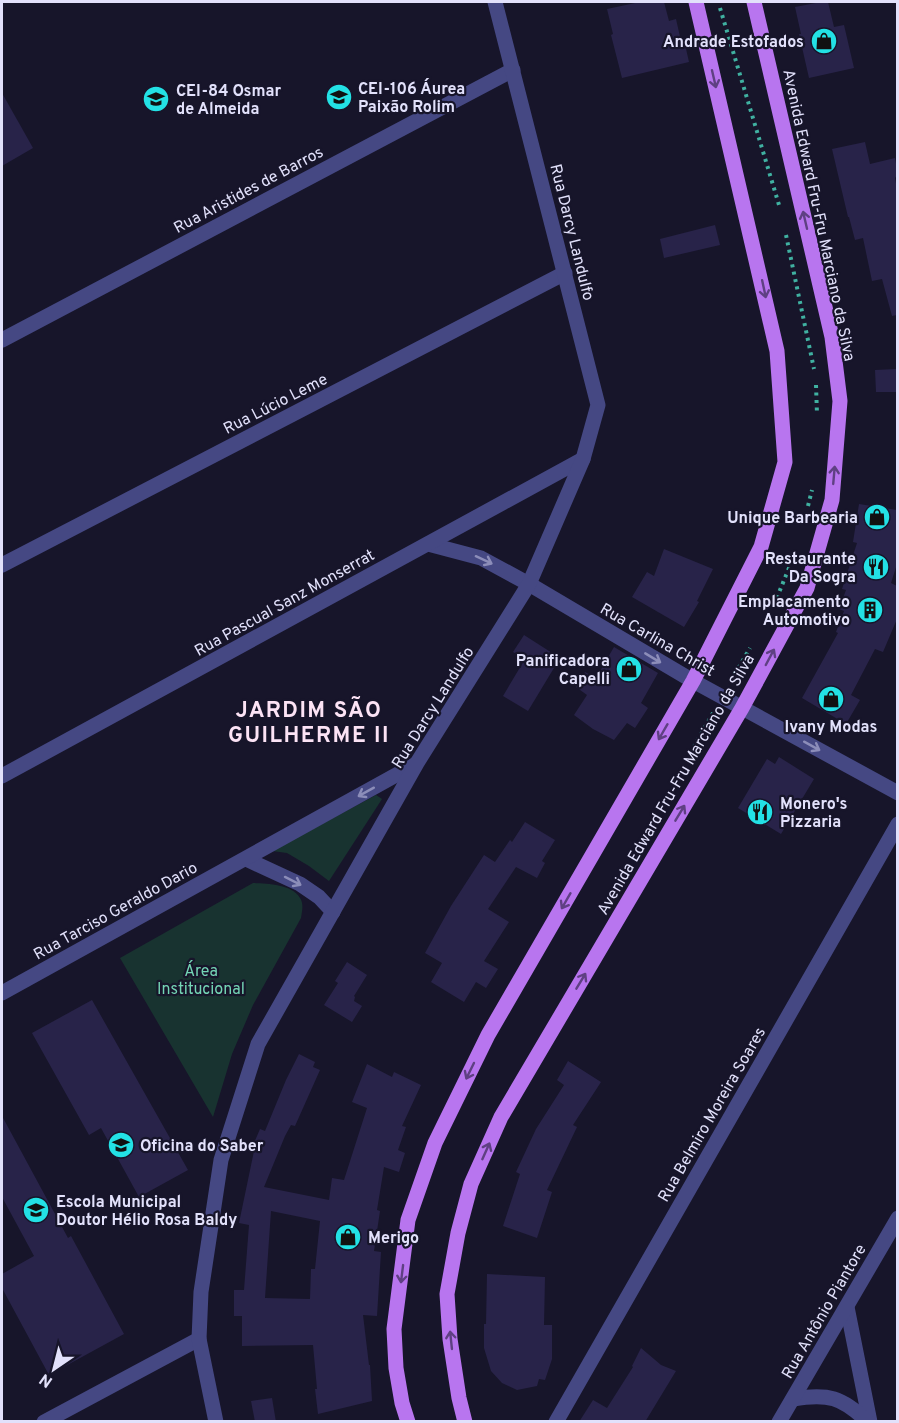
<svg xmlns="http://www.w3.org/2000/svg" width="899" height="1423" viewBox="0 0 899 1423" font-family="Overpass,sans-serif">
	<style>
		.green { fill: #183330 }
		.building { fill: #282349; fill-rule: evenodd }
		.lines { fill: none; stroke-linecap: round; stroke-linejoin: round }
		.path { stroke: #40b1a1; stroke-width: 4; stroke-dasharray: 3 4.5; stroke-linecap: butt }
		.minor { stroke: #454883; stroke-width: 15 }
		.major { stroke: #b875ef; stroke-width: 15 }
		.oneway { stroke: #5f4083 }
		.oneway2 { stroke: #8c8db9 }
		.labels { text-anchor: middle; stroke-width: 4.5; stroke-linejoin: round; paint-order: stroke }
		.poi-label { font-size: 16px; font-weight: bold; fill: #e2e1fb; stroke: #17152a; text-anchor: start }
		.street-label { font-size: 16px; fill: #e2e1fb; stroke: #17152a }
		.park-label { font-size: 16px; fill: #74d5b5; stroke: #17152a }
		.district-label { font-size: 22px; font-weight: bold; letter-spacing: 1.5px; fill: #fce3f5; stroke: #17152a }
	</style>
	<rect width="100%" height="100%" fill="#17152a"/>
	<g class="green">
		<polygon points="376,795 382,799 329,881 309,866 287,853 272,851"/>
		<path d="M253,883C267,884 292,884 300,898C304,904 302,911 301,918L253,1005L232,1054L213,1117L120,958Z"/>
	</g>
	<g class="building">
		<polygon points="640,2 664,2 669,21 676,19 681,41 684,40 689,62 622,78 611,35 613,34 607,9"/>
		<polygon points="821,2 828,2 834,27 844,25 854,68 809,78 799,34 801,34 795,7"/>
		<polygon points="2,93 33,148 2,166"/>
		<polygon points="865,142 870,164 895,158 897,169 897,175 895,178 897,189 897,315 892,316 882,279 872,281 863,238 855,240 849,217 848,217 832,149"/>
		<polygon points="715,225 720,245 664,258 660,239"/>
		<polygon points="897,369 897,392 876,392 875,370"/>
		<polygon points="859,504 897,510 897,564 891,583 897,586 897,619 883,652 875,649 851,695 860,700 846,724 802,698 838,633 836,632 844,611 839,609 846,590 842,589 857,543 853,542"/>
		<polygon points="664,549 713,569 697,601 699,602 684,627 632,597 647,572 654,576"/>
		<polygon points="524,635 560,658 528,711 503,696 525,659 513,652"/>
		<polygon points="614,647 658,673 641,703 648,708 635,728 627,723 614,740 593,729 574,715 587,695 576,687 585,672 596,678"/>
		<polygon points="779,757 814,779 781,834 738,808 767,759 775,764"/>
		<polygon points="525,822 555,840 542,861 545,863 537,878 516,867 488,909 509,922 484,961 498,969 486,988 476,982 464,1002 431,982 442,963 425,953 451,906 484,855 495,862 510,840 512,842"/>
		<polygon points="347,962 367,975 354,996 355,997 354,1001 362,1006 352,1022 324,1005 338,983 335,981"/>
		<polygon points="92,1000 188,1170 139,1197 101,1128 89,1135 32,1033"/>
		<path d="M299,1054L315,1062L313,1067L320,1070L295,1126L291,1125L285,1136L264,1187L329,1200L332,1178L344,1180L367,1108L352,1102L367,1064L392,1077L394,1072L421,1085L402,1126L406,1127L398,1150L405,1153L399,1172L384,1167L377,1210L380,1211L374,1251L381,1252L377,1316L363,1315L369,1365H370L372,1401L318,1414L315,1389H317L313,1345L242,1346V1316H234V1290H244L249,1225L239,1223L254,1151L251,1150L260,1129L265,1131L286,1080ZM271,1211L320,1221L315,1269H311L310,1299L265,1298Z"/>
		<polygon points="568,1061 601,1082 573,1125 577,1127 547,1190 552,1192 537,1238 503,1226 520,1174 516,1172 536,1129 564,1085 557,1080"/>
		<polygon points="2,1116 68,1238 71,1236 124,1334 49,1375 2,1288 2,1274 34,1256 2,1197"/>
		<polygon points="487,1274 545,1277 544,1325 552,1325 552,1359 545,1380 539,1379 537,1386 517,1390 502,1383 491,1371 484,1348 484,1324 486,1324"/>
		<polygon points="641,1348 661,1365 676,1371 645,1422 579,1422 593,1400 607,1408 633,1367 632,1366"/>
		<polygon points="272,1398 276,1422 255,1422 251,1401"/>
	</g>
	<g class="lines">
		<g class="path">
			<polyline points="720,8 779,205"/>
			<polyline points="786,235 814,369"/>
			<polyline points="816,385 817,414"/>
			<polyline points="808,506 812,490"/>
			<polyline points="774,605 795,553"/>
			<polyline points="731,681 750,648"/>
			<polyline points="690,754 713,713"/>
		</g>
		<g class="minor">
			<polyline points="2,340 513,70"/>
			<polyline points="428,544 481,558 529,584 693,681 898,793"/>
			<polyline points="2,565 565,273"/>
			<polyline points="2,776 583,459"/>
			<polyline points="246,859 300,884 319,897 333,912"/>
			<polyline points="2,993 416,764"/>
			<polyline points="847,1307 870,1422"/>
			<path d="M793,1399C828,1393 842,1397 868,1422"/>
			<polyline points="44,1422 199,1339"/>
			<polyline points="216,1422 199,1339 201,1292 221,1160 258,1044 417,763 529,584 583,459 598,405 495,2"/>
			<polyline points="556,1422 898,824"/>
			<polyline points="779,1422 898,1218"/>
		</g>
		<g class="major">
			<polyline points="408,1422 402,1403 396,1368 394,1329 408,1220 435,1143 488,1035 693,681 761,547 785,462 777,351 696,2"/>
			<polyline points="465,1422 459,1398 450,1339 447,1294 458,1233 471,1184 501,1117 742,708 807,588 832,500 840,401 832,337 754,2"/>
		</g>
	</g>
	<defs><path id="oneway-shaft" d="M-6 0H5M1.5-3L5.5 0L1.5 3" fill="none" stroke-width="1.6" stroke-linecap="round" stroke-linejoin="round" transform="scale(1.5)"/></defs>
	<g class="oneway">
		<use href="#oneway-shaft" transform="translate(714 79) rotate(77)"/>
		<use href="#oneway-shaft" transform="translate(805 220) rotate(-103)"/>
		<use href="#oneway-shaft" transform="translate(764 289) rotate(78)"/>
		<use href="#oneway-shaft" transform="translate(834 475) rotate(-85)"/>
		<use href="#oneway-shaft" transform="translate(770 657) rotate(-62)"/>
		<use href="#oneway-shaft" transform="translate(663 732) rotate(120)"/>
		<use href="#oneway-shaft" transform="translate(680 813) rotate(-59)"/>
		<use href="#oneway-shaft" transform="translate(566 901) rotate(120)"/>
		<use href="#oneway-shaft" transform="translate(581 981) rotate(-59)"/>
		<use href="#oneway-shaft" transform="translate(470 1071) rotate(116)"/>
		<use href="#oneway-shaft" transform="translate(486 1151) rotate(-66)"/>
		<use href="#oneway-shaft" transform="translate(402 1274) rotate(97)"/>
		<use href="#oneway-shaft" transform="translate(451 1340) rotate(-96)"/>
	</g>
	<g class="oneway2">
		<use href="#oneway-shaft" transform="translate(484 560) rotate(25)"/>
		<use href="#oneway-shaft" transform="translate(653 658) rotate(31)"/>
		<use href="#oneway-shaft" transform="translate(812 746) rotate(29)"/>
		<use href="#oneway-shaft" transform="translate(366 792) rotate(151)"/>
		<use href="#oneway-shaft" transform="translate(293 881) rotate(27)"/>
	</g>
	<defs>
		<symbol id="shop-disc" viewBox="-11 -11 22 22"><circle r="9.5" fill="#23e1e5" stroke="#17152a"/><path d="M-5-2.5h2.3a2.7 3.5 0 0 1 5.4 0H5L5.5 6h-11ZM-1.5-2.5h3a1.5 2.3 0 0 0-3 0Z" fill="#111"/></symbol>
		<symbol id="school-disc" viewBox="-11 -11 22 22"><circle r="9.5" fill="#23e1e5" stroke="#17152a"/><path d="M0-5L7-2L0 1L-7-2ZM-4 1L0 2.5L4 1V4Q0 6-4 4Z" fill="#111"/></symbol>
		<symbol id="restaurant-disc" viewBox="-11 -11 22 22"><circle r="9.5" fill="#23e1e5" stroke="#17152a"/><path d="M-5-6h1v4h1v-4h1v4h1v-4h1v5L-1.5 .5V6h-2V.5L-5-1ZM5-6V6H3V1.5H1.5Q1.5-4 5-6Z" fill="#111"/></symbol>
		<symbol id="building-disc" viewBox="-11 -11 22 22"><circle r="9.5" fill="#23e1e5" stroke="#17152a"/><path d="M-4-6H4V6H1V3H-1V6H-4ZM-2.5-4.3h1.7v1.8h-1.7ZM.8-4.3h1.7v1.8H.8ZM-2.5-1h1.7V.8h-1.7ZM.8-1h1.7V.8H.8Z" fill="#111"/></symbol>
	</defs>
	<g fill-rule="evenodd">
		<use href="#shop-disc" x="809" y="26" width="30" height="30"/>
		<use href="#school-disc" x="324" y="82" width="30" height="30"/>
		<use href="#school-disc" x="141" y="84" width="30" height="30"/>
		<use href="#shop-disc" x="862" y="502" width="30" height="30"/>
		<use href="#restaurant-disc" x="861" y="552" width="30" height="30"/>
		<use href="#building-disc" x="855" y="595" width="30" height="30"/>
		<use href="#shop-disc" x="614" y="654" width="30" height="30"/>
		<use href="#shop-disc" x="816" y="684" width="30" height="30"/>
		<use href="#restaurant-disc" x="745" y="797" width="30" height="30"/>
		<use href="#school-disc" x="106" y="1130" width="30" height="30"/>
		<use href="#school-disc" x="21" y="1195" width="30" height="30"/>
		<use href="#shop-disc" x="333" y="1222" width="30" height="30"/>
	</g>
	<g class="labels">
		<g class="poi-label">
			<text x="804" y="47" text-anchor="end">Andrade Estofados</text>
			<text x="358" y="94">CEI-106 Áurea<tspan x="358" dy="18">Paixão Rolim</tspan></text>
			<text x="176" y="96">CEI-84 Osmar<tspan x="176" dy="18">de Almeida</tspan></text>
			<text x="858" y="523" text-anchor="end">Unique Barbearia</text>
			<text x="856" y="564" text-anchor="end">Restaurante<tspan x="856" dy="18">Da Sogra</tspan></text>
			<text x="850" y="607" text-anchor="end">Emplacamento<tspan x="850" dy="18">Automotivo</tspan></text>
			<text x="610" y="666" text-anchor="end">Panificadora<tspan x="610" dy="18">Capelli</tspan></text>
			<text x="831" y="732" text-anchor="middle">Ivany Modas</text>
			<text x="780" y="809">Monero's<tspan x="780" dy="18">Pizzaria</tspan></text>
			<text x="140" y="1151">Oficina do Saber</text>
			<text x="56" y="1207">Escola Municipal<tspan x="56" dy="18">Doutor Hélio Rosa Baldy</tspan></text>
			<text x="368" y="1243">Merigo</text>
		</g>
		<g class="street-label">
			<text transform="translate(248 189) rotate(-28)" y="6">Rua Aristides de Barros</text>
			<text transform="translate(820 215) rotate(78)" y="6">Avenida Edward Fru-Fru Marciano da Silva</text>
			<text transform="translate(573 232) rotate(76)" y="6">Rua Darcy Landulfo</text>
			<text transform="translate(275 403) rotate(-27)" y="6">Rua Lúcio Leme</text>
			<text transform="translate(284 602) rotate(-29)" y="6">Rua Pascual Sanz Monserrat</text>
			<text transform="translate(658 639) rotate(30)" y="6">Rua Carlina Christ</text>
			<text transform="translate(432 707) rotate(-58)" y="6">Rua Darcy Landulfo</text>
			<text transform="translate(675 784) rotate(-60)" y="6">Avenida Edward Fru-Fru Marciano da Silva</text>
			<text transform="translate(115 910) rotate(-29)" y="6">Rua Tarciso Geraldo Dario</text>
			<text transform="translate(711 1114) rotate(-60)" y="6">Rua Belmiro Moreira Soares</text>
			<text transform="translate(823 1311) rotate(-60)" y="6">Rua Antônio Piantore</text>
		</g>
		<g class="park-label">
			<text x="201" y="976">Área<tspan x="201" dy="18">Institucional</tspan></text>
		</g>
		<g class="district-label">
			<text x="309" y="717">JARDIM SÃO<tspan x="309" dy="25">GUILHERME II</tspan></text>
		</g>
	</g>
	<rect width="899" height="1423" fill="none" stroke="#e2e1fb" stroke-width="6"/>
	<g transform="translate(54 1369) rotate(215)" stroke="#17152a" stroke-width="4.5" paint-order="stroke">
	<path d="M0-4.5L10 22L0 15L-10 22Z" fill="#e2e1fb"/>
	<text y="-9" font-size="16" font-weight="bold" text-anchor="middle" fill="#e2e1fb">N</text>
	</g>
</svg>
